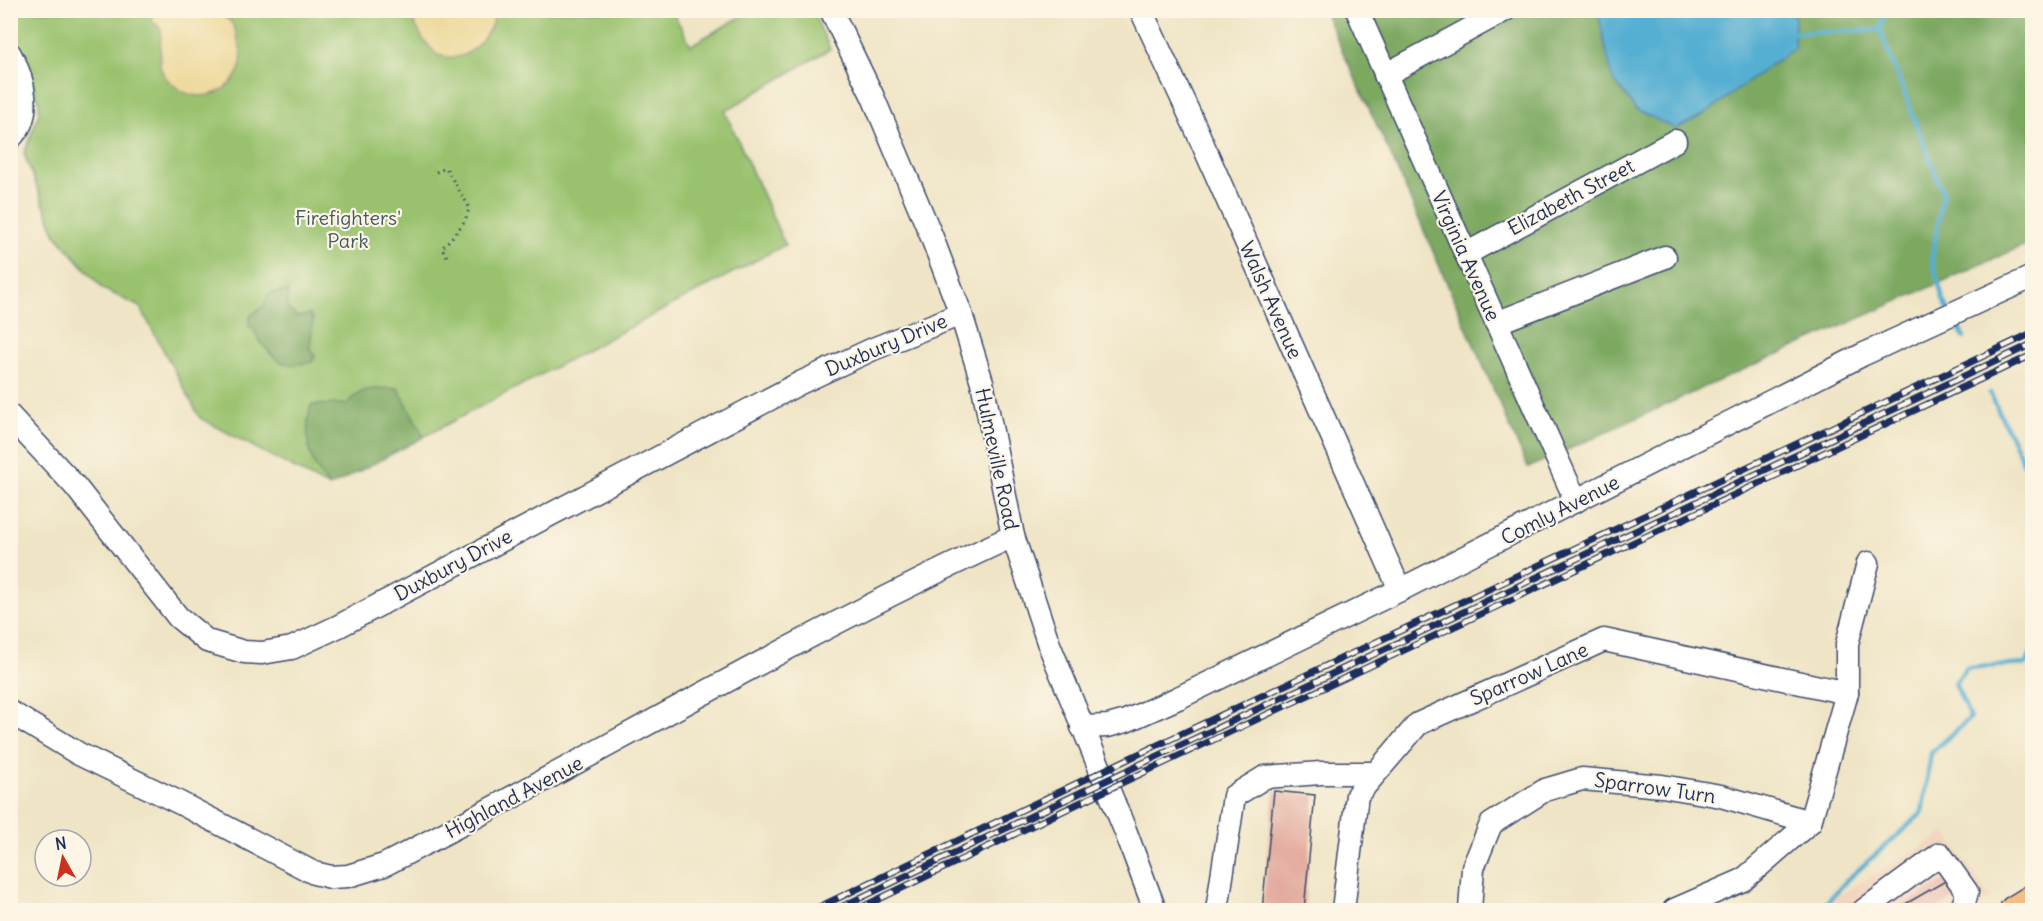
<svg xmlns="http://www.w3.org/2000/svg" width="2043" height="921" viewBox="0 0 2043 921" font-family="Delius,sans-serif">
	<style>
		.built { fill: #f2d4be }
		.green { fill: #9ac26e; stroke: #5a7866; stroke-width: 1.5 }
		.forest { fill: #7ba861; stroke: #4b6c60; stroke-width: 1.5 }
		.sand { fill: #eeda9e; stroke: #84847e; stroke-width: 1.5 }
		.water { fill: #54afd2; stroke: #386f98; stroke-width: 1.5 }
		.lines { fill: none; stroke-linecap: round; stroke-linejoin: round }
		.stream { stroke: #54afd2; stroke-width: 4.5 }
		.building { fill: #e1a599 }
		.minor-casing { stroke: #3b4a6d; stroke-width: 25 }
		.major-casing { stroke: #3b4a6d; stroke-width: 31 }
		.path { stroke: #3b4a6d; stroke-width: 3; stroke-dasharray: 1.5 4.5; stroke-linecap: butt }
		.minor { stroke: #fff; stroke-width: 22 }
		.major { stroke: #f6be87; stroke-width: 28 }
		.rail-casing { stroke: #1b2f5e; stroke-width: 7 }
		.rail { stroke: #fcf5e5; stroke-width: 4.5; stroke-dasharray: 14; stroke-linecap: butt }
		.labels { text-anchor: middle; stroke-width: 4.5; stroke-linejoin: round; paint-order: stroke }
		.street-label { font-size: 20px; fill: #1b2f5e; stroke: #fcf5e5 }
		.park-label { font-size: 20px; fill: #415b63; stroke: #fcf5e5 }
	</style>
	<rect width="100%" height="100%" fill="#fcf5e5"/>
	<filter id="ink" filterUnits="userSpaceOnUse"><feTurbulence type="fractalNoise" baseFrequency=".0167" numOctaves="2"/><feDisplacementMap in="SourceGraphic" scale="12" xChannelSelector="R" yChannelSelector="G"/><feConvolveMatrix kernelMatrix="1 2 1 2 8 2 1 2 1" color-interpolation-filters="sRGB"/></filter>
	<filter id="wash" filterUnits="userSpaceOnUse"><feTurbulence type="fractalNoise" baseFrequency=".008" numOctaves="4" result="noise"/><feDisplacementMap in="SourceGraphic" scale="24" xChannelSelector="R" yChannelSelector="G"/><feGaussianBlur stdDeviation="1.35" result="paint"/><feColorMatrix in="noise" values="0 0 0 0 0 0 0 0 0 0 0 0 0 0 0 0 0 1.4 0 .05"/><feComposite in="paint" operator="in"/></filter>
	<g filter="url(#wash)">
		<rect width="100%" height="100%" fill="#efe4c5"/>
		<polygon class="built" points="1945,833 1991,898 1971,910 1820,910 1847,890"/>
		<polygon class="green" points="812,10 830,49 725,111 785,245 329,487 200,418 140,307 103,289 56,235 24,154 39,113 39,101 11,33 10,11 672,11 691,45 751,11"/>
		<g class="forest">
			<polygon points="1324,11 2032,11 2032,242 1700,389 1528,468 1392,158"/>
			<path d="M288,291L287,308L297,317L309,314L313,319L310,349L315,356L312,362C285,366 281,367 263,345C258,338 256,337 254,329L249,326L250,316L264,306L269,293Z"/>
			<path d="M398,388L424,437L329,487C324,479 317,471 313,462C306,445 306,423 311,405L347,404C361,386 376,389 398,388Z"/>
		</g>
		<g class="sand">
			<path d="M158,10C178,10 208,5 226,18C233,22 235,29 237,37C240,45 243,55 241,64C233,93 200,106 176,87C169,81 162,76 160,66C159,55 161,41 161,29L150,19Z"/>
			<path d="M495,10C495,28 474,55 457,57C451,58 443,56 437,55L423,39L412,19L402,11Z"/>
		</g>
		<polygon class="water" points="1598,11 1790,11 1795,18 1794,48 1703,115 1676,129 1636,110 1612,78"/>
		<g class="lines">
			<g class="stream">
				<polyline points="1886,10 1880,30 1943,193 1932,259 1943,299 1948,309"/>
				<polyline points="1794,33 1880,30"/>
				<polyline points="1954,319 1964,338"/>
				<polyline points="1990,393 2032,480"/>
				<polyline points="2032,500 2026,514 2032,526"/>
				<polyline points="1820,910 1846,881 1922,813 1931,753 1970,718 1955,683 1966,668 2027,664 2032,650"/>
			</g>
		</g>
		<g id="blocks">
			<g class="building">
				<polygon points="1274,791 1315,795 1304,910 1262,910"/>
				<polygon points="1947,880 1957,898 1934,910 1895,910"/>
			</g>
		</g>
	</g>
	<g filter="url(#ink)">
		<use href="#blocks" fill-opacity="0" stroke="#3b4a6d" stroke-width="1.5"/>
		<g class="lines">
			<defs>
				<g id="minor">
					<polyline points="831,10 873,97 931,235 961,314 982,382 1013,536 1048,642 1125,830 1155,910"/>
					<polyline points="1141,10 1193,122 1400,590"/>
					<polyline points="1357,10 1576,501"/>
					<path d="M10,54C24,78 34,117 10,138"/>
					<polyline points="1385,75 1505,10"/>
					<polyline points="1466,254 1675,141"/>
					<polyline points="1496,323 1665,257"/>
					<polyline points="10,416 75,486 178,617 207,641 244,652 262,653 292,648 339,626 800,383 873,349 961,314"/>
					<path d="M10,712L79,754L178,802L314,873L331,877L348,876L384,865C594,757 798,635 1013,536"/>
					<polyline points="1082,727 1108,726 1126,721 1178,698 1400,590 1862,355 2032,277"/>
					<polyline points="1217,910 1234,796 1265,777 1321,773 1375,773"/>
					<polyline points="1343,910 1357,795 1418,724 1604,640 1847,693"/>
					<polyline points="1470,910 1473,868 1491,824 1545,790 1582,779 1662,786 1721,796 1810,822"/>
					<polyline points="1674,910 1743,880 1810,822 1847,693 1847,644 1868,563"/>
					<polyline points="1864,910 1940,854 1967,892 1962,910"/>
				</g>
				<polyline id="major" points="2014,910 2032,899"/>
			</defs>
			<use href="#minor" class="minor-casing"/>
			<use href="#major" class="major-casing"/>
			<path class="path" d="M436,172L446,168L469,207C467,223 453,236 442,248L449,260"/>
			<use href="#minor" class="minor"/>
			<use href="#major" class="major"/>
			<defs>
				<g id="rail">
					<polyline points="813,910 1109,768 2032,333"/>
					<polyline points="835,910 1090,788 2032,344"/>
					<polyline points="856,910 1117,785 2032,355"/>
				</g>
			</defs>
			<use href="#rail" class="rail-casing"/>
			<use href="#rail" class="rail"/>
		</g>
	</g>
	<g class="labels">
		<g class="street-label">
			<text transform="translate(1571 197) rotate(-28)" y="7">Elizabeth Street</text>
			<text transform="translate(1466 256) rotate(66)" y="7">Virginia Avenue</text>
			<text transform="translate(1271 300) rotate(66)" y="7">Walsh Avenue</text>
			<text transform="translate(886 345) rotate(-23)" y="7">Duxbury Drive</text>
			<text transform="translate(997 459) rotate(78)" y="7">Hulmeville Road</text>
			<text transform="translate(1560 510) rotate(-27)" y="7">Comly Avenue</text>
			<text transform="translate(453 565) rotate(-28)" y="7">Duxbury Drive</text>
			<text transform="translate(1529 674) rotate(-24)" y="7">Sparrow Lane</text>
			<text transform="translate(1655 788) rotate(8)" y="7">Sparrow Turn</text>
			<text transform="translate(514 797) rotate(-28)" y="7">Highland Avenue</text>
		</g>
		<g class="park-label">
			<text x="348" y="225">Firefighters'<tspan x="348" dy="23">Park</tspan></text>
		</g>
	</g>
	<rect width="2043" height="921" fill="none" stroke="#fcf5e5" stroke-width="36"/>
	<g transform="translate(63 858) rotate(351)"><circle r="28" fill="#fcf5e5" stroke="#a2a6af" stroke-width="1.5"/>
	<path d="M0-4.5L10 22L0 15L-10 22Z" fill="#c8321e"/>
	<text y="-9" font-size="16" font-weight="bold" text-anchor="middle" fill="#1b2f5e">N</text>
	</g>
</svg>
